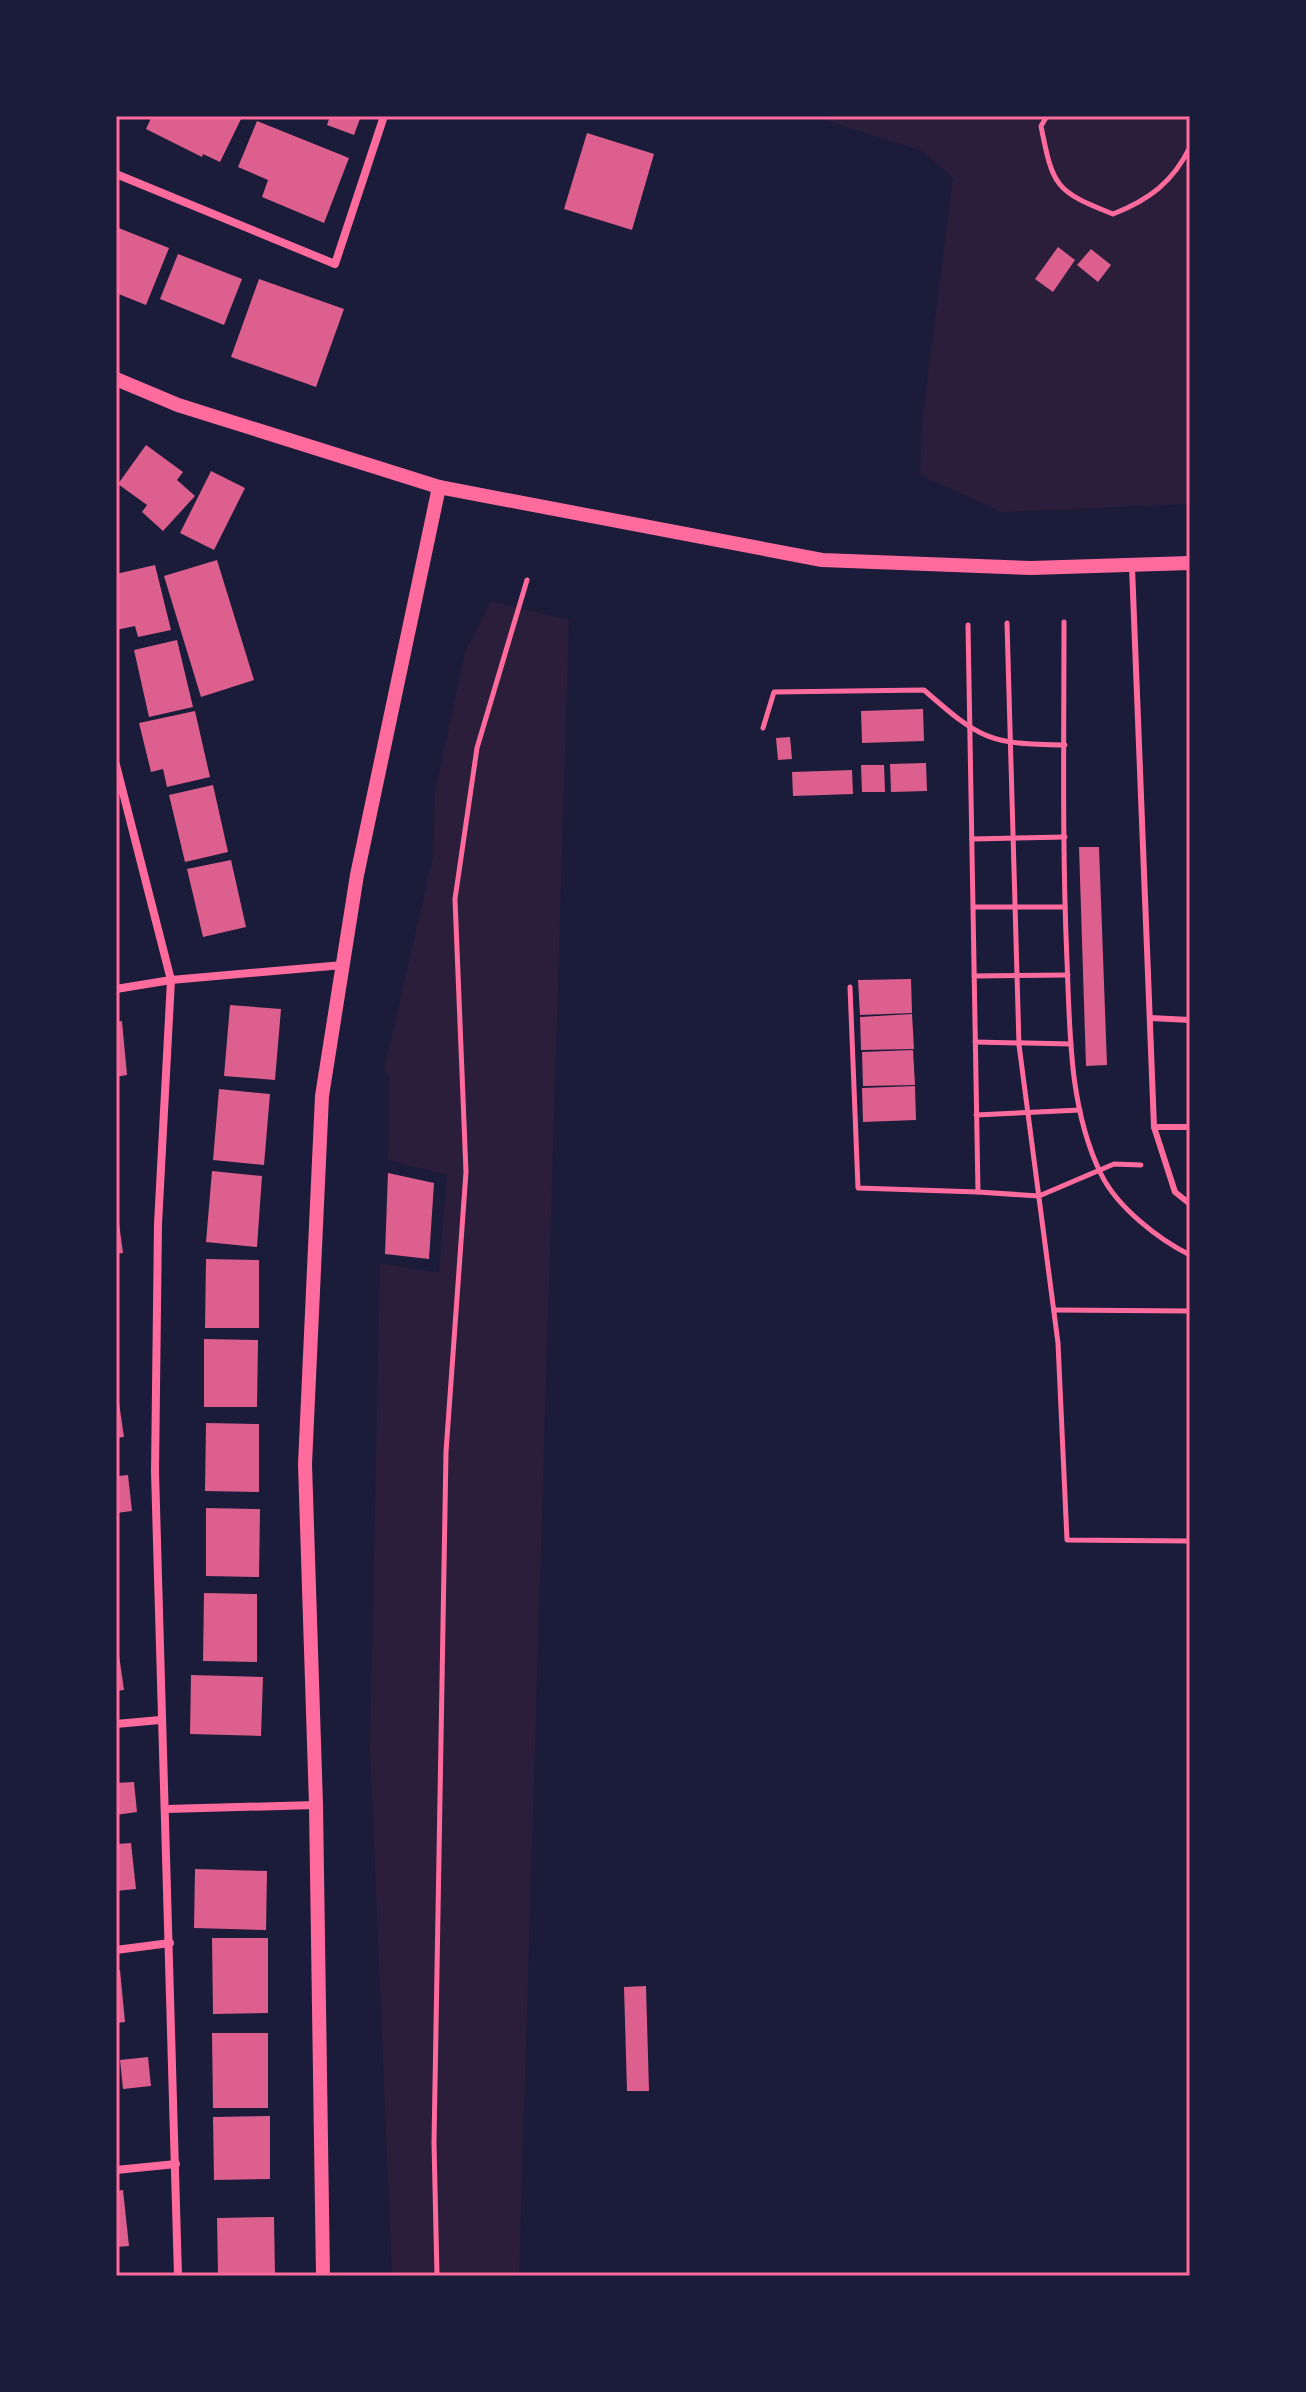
<svg xmlns="http://www.w3.org/2000/svg" width="1306" height="2392" viewBox="0 0 1306 2392" font-family="'Sofia Sans Condensed',sans-serif">
	<style>
		.green { fill: #2a1e3b }
		.building { fill: #dd5f8e }
		.lines { fill: none; stroke-linecap: round; stroke-linejoin: round }
		.path { stroke: #ff6b9d; stroke-width: 5 }
		.service { stroke: #ff6b9d; stroke-width: 6 }
		.minor { stroke: #ff6b9d; stroke-width: 8 }
		.tertiary { stroke: #ff6b9d; stroke-width: 14 }
		.neatline { fill: none; stroke: #ff6b9d; stroke-width: 3 }
	</style>
	<rect width="100%" height="100%" fill="#1b1b3a"/>
	<g class="green">
		<polygon points="813,116 1190,116 1190,504 1002,512 920,475 922,421 953,178 922,151"/>
		<polygon points="491,601 569,620 519,2276 392,2276 370,1748 380,1263 439,1273 447,1175 388,1160 389,1075 384,1070 433,857 435,792 465,652"/>
	</g>
	<g class="building">
		<polygon points="152,116 240,116 242,117 220,162 203,154 202,157 146,129"/>
		<polygon points="330,116 361,116 354,135 327,125"/>
		<polygon points="257,121 349,158 324,223 262,197 268,180 238,167"/>
		<polygon points="587,133 654,154 632,230 564,209"/>
		<polygon points="116,227 169,248 146,305 116,293"/>
		<polygon points="1058,247 1075,260 1053,292 1035,279"/>
		<polygon points="1091,249 1111,265 1098,282 1077,265"/>
		<polygon points="178,254 242,279 224,325 160,299"/>
		<polygon points="259,279 344,309 316,387 231,357"/>
		<polygon points="146,445 183,472 177,480 195,496 163,531 142,512 147,505 118,484"/>
		<polygon points="211,471 245,488 214,550 180,533"/>
		<polygon points="217,560 254,680 201,697 164,576"/>
		<polygon points="155,565 171,630 138,637 135,626 116,630 116,574"/>
		<polygon points="177,640 193,707 149,717 134,650"/>
		<polygon points="923,709 924,741 862,743 861,711"/>
		<polygon points="195,711 210,777 167,787 163,769 151,772 139,723"/>
		<polygon points="790,737 792,759 778,760 776,738"/>
		<polygon points="926,763 927,791 891,792 890,764"/>
		<polygon points="861,765 884,765 885,792 862,792"/>
		<polygon points="852,770 853,794 793,796 792,772"/>
		<polygon points="213,785 228,852 185,862 169,795"/>
		<polygon points="1079,847 1099,847 1107,1065 1086,1066"/>
		<polygon points="231,860 246,927 203,937 187,869"/>
		<polygon points="911,979 912,1013 860,1015 858,980"/>
		<polygon points="230,1005 281,1009 275,1080 224,1076"/>
		<polygon points="912,1014 914,1049 861,1050 860,1017"/>
		<polygon points="122,1021 127,1075 116,1077 116,1022"/>
		<polygon points="913,1050 915,1085 863,1086 862,1052"/>
		<polygon points="915,1086 916,1120 863,1122 862,1088"/>
		<polygon points="219,1089 270,1094 264,1165 213,1160"/>
		<polygon points="212,1171 262,1176 257,1247 206,1242"/>
		<polygon points="388,1173 434,1183 429,1259 385,1254"/>
		<polygon points="116,1201 123,1253 116,1254"/>
		<polygon points="206,1259 259,1260 259,1328 205,1328"/>
		<polygon points="204,1339 258,1340 257,1407 204,1407"/>
		<polygon points="116,1382 124,1437 116,1438"/>
		<polygon points="206,1423 259,1424 259,1492 205,1491"/>
		<polygon points="116,1470 119,1476 128,1475 132,1511 116,1513"/>
		<polygon points="206,1508 260,1509 259,1577 206,1576"/>
		<polygon points="204,1593 257,1594 257,1662 203,1661"/>
		<polygon points="116,1634 124,1690 116,1691"/>
		<polygon points="191,1675 263,1677 261,1736 190,1734"/>
		<polygon points="134,1782 137,1812 116,1815 116,1783"/>
		<polygon points="131,1843 136,1889 116,1891 116,1844"/>
		<polygon points="195,1869 267,1871 266,1930 194,1928"/>
		<polygon points="212,1938 268,1938 268,2013 213,2014"/>
		<polygon points="120,1970 125,2022 116,2023 116,1971"/>
		<polygon points="646,1986 649,2091 627,2091 624,1987"/>
		<polygon points="212,2033 268,2033 268,2108 213,2108"/>
		<polygon points="148,2057 151,2086 123,2089 120,2060"/>
		<polygon points="270,2116 270,2179 214,2180 213,2117"/>
		<polygon points="123,2190 129,2246 116,2247 116,2191"/>
		<polygon points="274,2217 275,2276 218,2276 217,2218"/>
	</g>
	<g class="lines">
		<g class="path">
			<path d="M1047,116L1041,126C1053,187 1055,191 1113,214C1149,200 1173,182 1190,147"/>
			<path d="M1064,622C1064,735 1062,848 1067,961C1070,1033 1069,1108 1101,1174C1117,1207 1158,1239 1190,1255"/>
			<polyline points="1007,623 1019,1045 1058,1343 1067,1540 1190,1541"/>
			<polyline points="968,625 978,1192 1039,1196 1114,1164 1141,1165"/>
			<path d="M763,728L774,692L924,690C981,740 989,744 1065,745"/>
			<polyline points="972,839 1065,837"/>
			<polyline points="974,907 1065,907"/>
			<polyline points="974,976 1068,975"/>
			<polyline points="850,987 858,1188 978,1192"/>
			<polyline points="975,1042 1071,1044"/>
			<polyline points="976,1115 1080,1110"/>
			<polyline points="1054,1310 1190,1311"/>
			<polyline points="437,2276 434,2143 446,1452 466,1172 455,899 477,748 527,580"/>
		</g>
		<g class="service">
			<polyline points="1132,567 1154,1127 1175,1192 1190,1204"/>
			<polyline points="1150,1018 1190,1020"/>
			<polyline points="1154,1127 1190,1127"/>
		</g>
		<g class="minor">
			<polyline points="116,174 335,264 384,116"/>
			<polyline points="116,765 171,980 158,1224 155,1472 178,2276"/>
			<polyline points="116,989 171,980 343,965"/>
			<polyline points="116,1724 160,1720"/>
			<polyline points="167,1809 316,1805"/>
			<polyline points="116,1950 170,1943"/>
			<polyline points="116,2170 176,2164"/>
		</g>
		<g class="tertiary">
			<polyline points="116,379 178,405 439,487 822,560 1031,568 1190,563"/>
			<polyline points="323,2276 316,1805 305,1464 322,1096 357,875 439,487"/>
		</g>
	</g>
	<rect width="1306" height="2392" fill="none" stroke="#1b1b3a" stroke-width="236"/>
	<rect x="118" y="118" width="1070" height="2156" class="neatline"/>
</svg>
